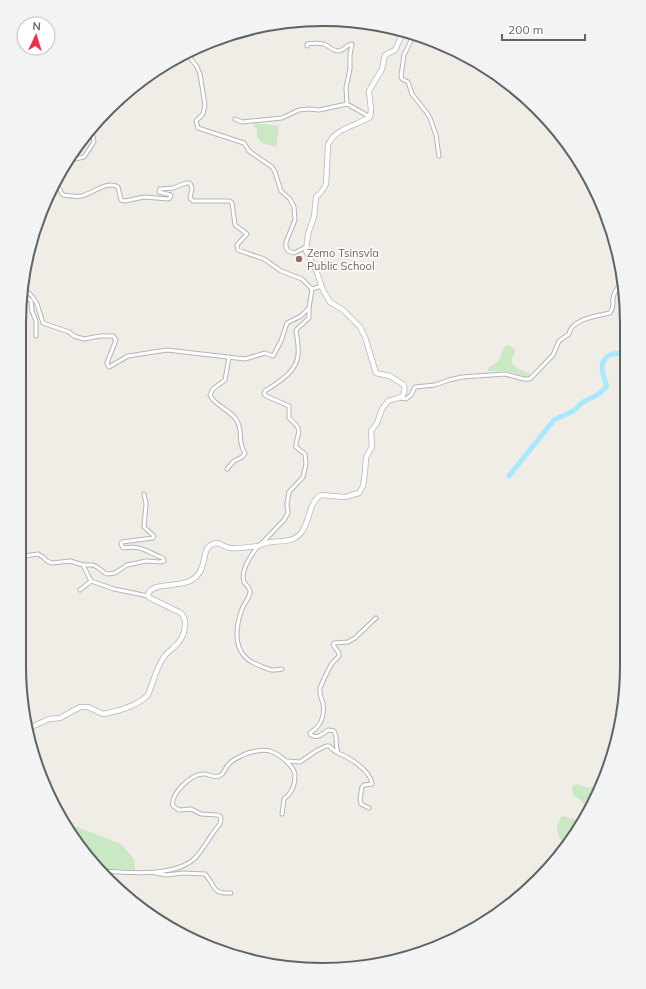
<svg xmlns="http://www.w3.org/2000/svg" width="646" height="989" viewBox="0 0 646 989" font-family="Mulish,sans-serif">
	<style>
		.green { fill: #c9e8c3 }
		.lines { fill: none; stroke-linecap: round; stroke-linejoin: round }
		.river { stroke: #a8e9ff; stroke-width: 5 }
		.street-casing { stroke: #b2b5b9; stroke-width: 5 }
		.secondary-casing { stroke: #b3b7bb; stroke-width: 6 }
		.street { stroke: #fff; stroke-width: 3 }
		.secondary { stroke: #fff; stroke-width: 4.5 }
		.education-dot { fill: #8d6e63; stroke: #fff; stroke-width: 1.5 }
		.labels { text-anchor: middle; stroke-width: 3; stroke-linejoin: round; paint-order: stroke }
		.education-label { font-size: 11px; fill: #785e54; stroke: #fff; text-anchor: start }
		.rim { fill: none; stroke: #5e6367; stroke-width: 2 }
	</style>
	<rect width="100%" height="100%" fill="#f0ece6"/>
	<g class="green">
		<polygon points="256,123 279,126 276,147 262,143 257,137 257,130 253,125"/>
		<path d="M509,345L515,349L514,355L511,360C513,368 522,371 529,373L530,376L527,377L506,371H488V368L498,362L504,347Z"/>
		<polygon points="577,784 589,788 600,785 596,800 588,811 581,800 573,795 572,786"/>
		<path d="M562,816L577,820L584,818L565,847C558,834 553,829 562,816Z"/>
		<polygon points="64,822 121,844 134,859 135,870 102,869 70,835"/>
	</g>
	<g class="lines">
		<path class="river" d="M509,476L554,420L573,411L583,402L599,394L607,386C603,376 597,361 610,355C615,353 621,354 626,353"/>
		<defs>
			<g id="street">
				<polyline points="414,34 404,55 401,76 402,79 408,82 412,94 427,113 430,118 436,135 439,156"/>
				<path d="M307,46V44C313,43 318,43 324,44C329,46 333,51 338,51C344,51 347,44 352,44L350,55V69L346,88L347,104L370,117"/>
				<polyline points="186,52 197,67 200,74 205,105 203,114 196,121 198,128 244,143 249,151 272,167 275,172 281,191 290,199 294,207 295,220 286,242 286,247 288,251 294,253 306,247"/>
				<polyline points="112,106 122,103 124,95"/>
				<polyline points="235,119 242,122 282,118 299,110 309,109 319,110 347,104"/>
				<polyline points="75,152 80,145"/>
				<polyline points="70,160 84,157 94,142 91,127"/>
				<path d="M55,182L63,195C69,196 77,197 82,196C93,193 108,180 118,187L121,200L125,201L144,197L168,199L170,198L171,195L159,192L160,189L173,188L186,183H190L192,188L190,198L193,201H230L232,203L235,225L247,234L237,245L238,250L264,259L281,271L302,279L312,289L322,286"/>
				<polyline points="22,287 32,296 37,304 43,323 69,332 74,336 84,339 100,336 113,336 116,340 107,363 109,367 128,356 167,350 245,359 265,353 273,356 281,341 287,323 301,316 309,308 312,289"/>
				<polyline points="22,297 28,298 31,301 32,311 36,321 36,336"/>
				<path d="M400,398L406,399L411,395L415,387L435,385L449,380L462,377L505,374L524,379H530L553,355L559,341L569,334C571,319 597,316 610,313C615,306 612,305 613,298C614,291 619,286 623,281"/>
				<path d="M227,469L234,461L242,457L245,453C237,441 243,434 238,423C233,410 215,407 210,395L213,389L225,380L229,357"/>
				<path d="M262,543L284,520L288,513L287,504L289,492L303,477L306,464L305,454L296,447C295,440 301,433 298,428C296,424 292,421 289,418V406L266,396L264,394L265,391C277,383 297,372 298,355C299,347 297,338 296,330L309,318V308"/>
				<path d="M258,546C251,555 240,571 244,582C246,585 251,589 250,592C250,598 244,603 242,609C235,628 232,654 256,664C266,668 270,672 282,669"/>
				<path d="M20,561L24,556L38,554L43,557L47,561L52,563L70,561L83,565H93L97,567L105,573L108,574L115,573L127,565L146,561L160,562L164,561L163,558C146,552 143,545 123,548L121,544L122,542L153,538L154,536L144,527L146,504L144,494"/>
				<polyline points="83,565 91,581 114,589 148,596"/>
				<polyline points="80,590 91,581"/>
				<polyline points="287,761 300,762 316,751 326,746 329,746 336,752"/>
				<path d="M369,808L361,804L360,799L362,787L364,785L372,784C371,771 349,757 338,753C335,746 338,738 334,731L328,730C323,734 317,739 311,735L310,733C321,726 325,717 323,703C321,698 319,694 320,688C323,681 327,672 331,665C333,661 337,659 339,656V653L333,645L334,643L348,642L355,638L376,618"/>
				<path d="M104,871C129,873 178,877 196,857C205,847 211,834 220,824L221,819L220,816L217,815L201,814L191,809L179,810L173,806C170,794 192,773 204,774C209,774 213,778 219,776C225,774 224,769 228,765C231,761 237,758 241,756C248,752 262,749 270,751C279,754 295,766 295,776C295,786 292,793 284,799L282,814"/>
				<path d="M155,873L167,875L183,873L205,874C216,886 211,894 231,893"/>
			</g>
			<g id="secondary">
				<path d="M29,728L49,719L60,718L80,707H88L103,714L108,713C120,711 140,704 148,695C153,683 156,668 164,657C167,652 173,649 177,644C184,637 189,621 181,613L150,598L148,596L149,592C158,581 183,589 196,577C209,565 199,544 218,543C222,545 225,547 230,548C237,549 251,547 258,546C261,545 263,544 266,543C279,540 295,544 303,530C310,519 309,502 321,495L345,497L359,493L363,486L365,472L366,457L372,447L371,431L377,423L382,409L388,401C397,397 407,400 404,385L390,376L376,373L365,337L360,327L343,310L330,302L323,290L316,270L306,251L308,234L314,217L316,197L322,191L326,184L328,145C335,128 356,126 370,117L371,110L369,91L382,69L385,55L395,50L401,37L406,32"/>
				<polyline points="44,781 47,782 47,787"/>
			</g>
		</defs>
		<use href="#street" class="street-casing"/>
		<use href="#secondary" class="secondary-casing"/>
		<use href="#street" class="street"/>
		<use href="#secondary" class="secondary"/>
	</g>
	<circle class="education-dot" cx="299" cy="259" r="4"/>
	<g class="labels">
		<g class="education-label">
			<text x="307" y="257">Zemo Tsinsvla<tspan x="307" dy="13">Public School</tspan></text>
		</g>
	</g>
	<path d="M0 0H646V989H0ZM323 26H323A297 297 0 0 1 620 323V666A297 297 0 0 1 323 963H323A297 297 0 0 1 26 666V323A297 297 0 0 1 323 26Z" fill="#f2f3f3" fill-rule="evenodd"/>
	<path class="rim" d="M323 26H323A297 297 0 0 1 620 323V666A297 297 0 0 1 323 963H323A297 297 0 0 1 26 666V323A297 297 0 0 1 323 26Z"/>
	<g transform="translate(36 36) rotate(4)"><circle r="19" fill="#ffffff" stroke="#bfc1c2"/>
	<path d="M0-3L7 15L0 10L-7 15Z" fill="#ed3043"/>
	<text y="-6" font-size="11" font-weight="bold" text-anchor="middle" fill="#5e6367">N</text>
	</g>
	<path d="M502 34v6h83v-6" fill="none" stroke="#5e6367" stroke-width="2"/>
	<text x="508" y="34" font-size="12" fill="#5e6367" stroke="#ffffff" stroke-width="3" paint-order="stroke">200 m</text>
</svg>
